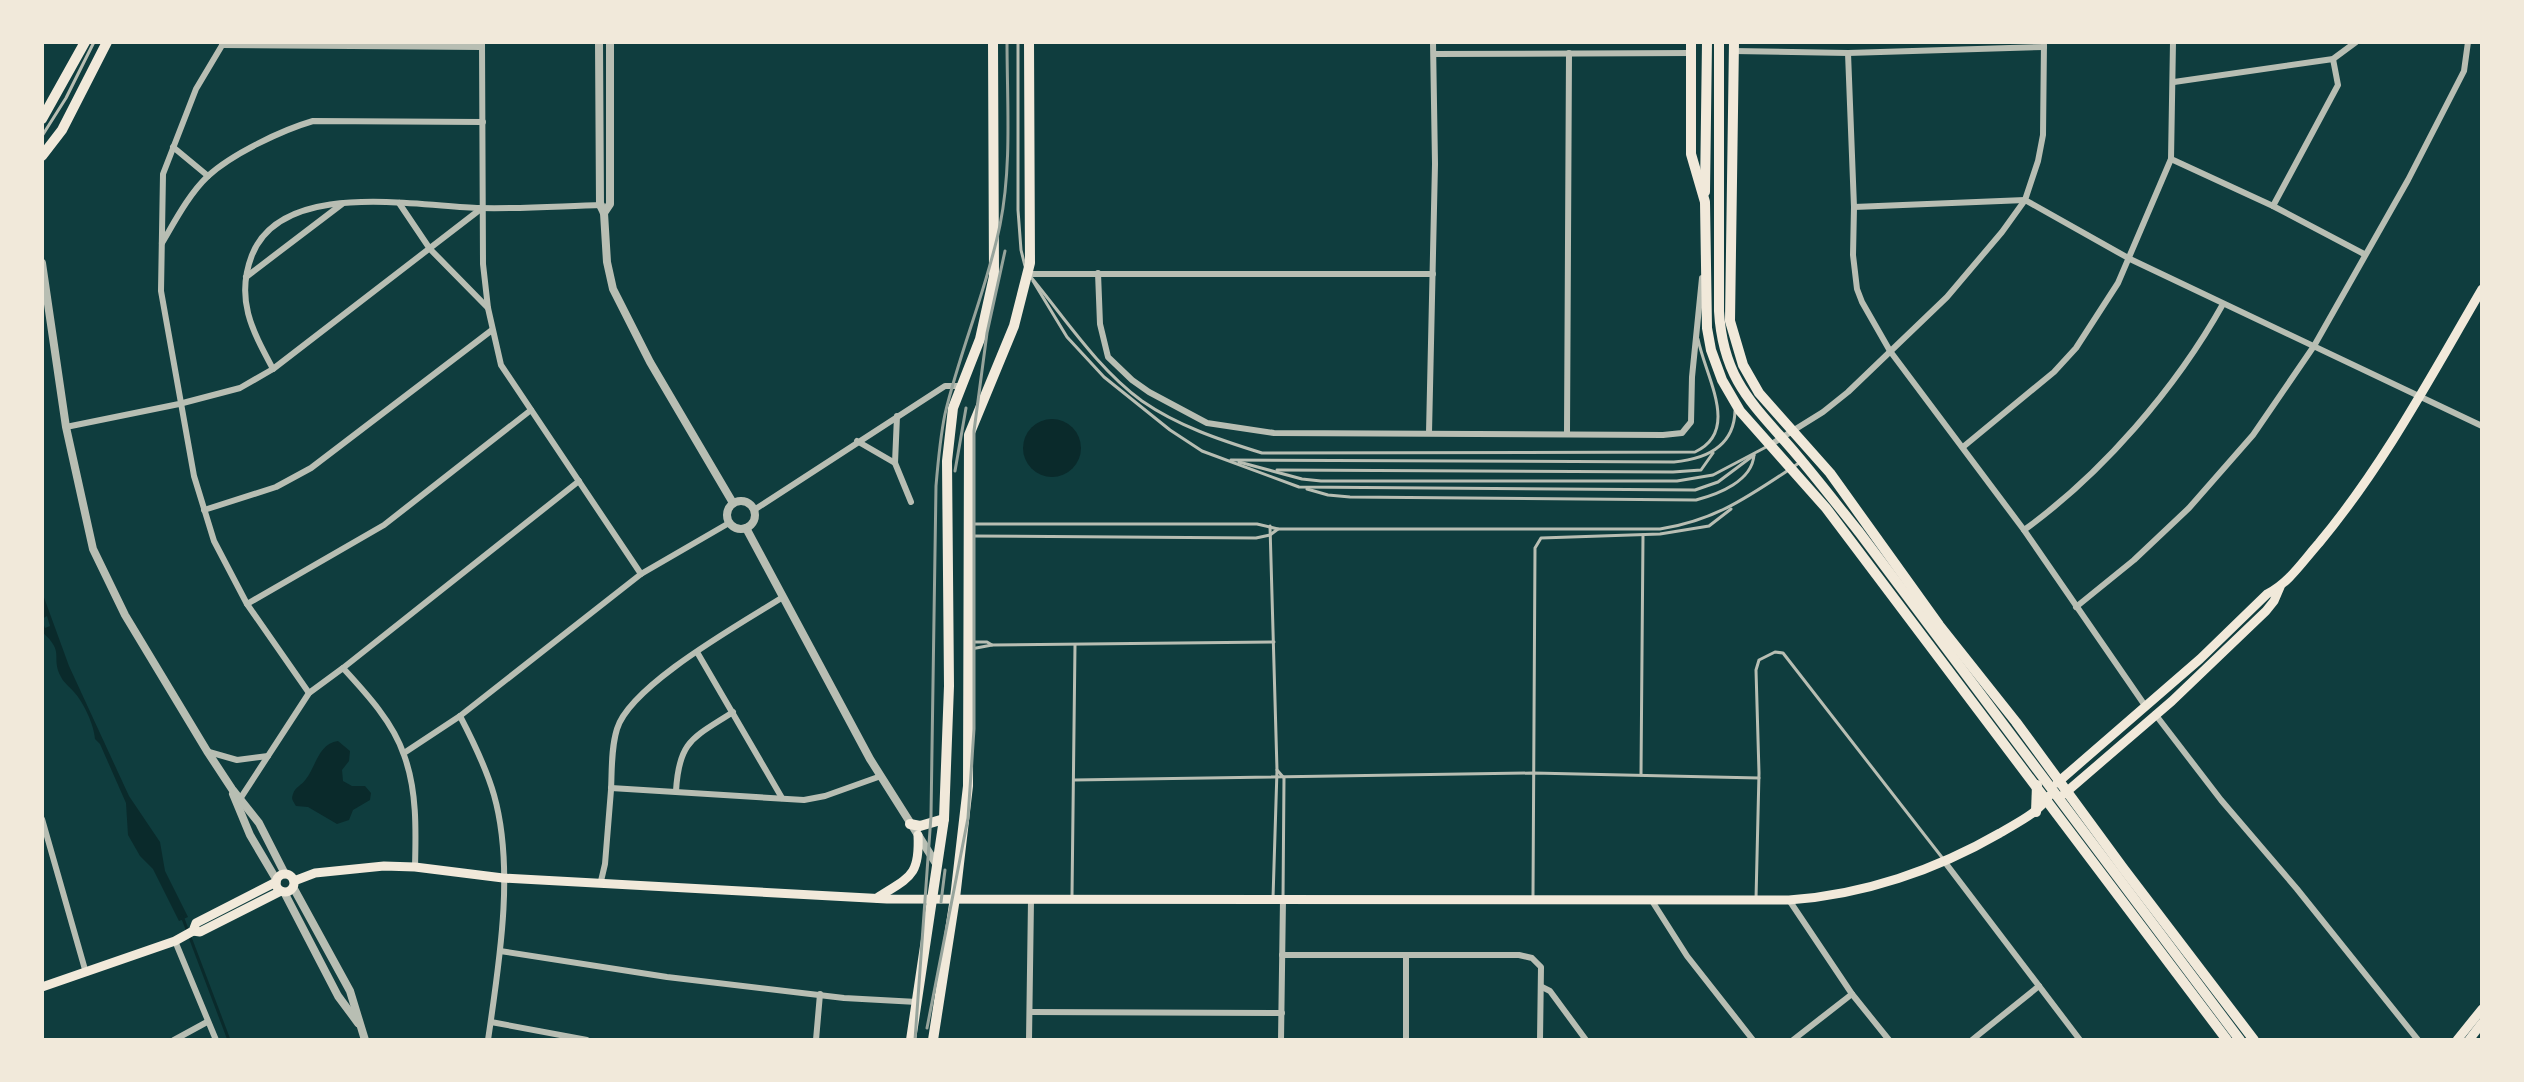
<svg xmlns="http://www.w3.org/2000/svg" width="2524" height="1082" viewBox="0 0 2524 1082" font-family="Ubuntu,sans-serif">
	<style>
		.water { fill: #0a2a2b }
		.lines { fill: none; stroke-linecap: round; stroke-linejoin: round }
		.stream { stroke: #0a2a2b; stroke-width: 3 }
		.service { stroke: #b8beb3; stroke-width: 3 }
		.minor { stroke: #b8beb3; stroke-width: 6 }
		.tertiary { stroke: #b8beb3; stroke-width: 8 }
		.secondary { stroke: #f1e9da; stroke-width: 9 }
		.primary { stroke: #f1e9da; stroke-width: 10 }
		.rail { stroke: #97a49c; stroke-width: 3 }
	</style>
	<rect width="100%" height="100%" fill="#0f3d3e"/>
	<g class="water">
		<circle cx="1052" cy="448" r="29"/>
		<path d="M42,592L69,666L129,796L160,842L165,871L188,917L179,921L153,869L140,856L128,835L126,803L100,744L95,739C94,725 84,703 74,692C70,687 64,683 61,677C50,656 66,653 42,632V620L45,628L50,626L47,616L42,619Z"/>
		<path d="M338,741L350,751L349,761L342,770L343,781L352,786H365L371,793L370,800L353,810L349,820L337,824L308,807L296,806C293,800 291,800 293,794C295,787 302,785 306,779C316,766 319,743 338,741Z"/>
	</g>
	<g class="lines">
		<polyline class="stream" points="182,916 229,1040"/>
		<g class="service">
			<polyline points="1018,42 1018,210 1021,250 1025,266"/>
			<polyline points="42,136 66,98 94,42"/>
			<path d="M1030,276C1065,318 1097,368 1142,401C1178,426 1220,440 1262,453L1695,452C1741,431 1705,376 1698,339"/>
			<polyline points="1033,281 1067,337 1104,377 1170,430 1202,451 1299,487 1695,490 1718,482 1754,455"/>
			<path d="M1231,460L1674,462C1705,459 1734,447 1735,411"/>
			<polyline points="1239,462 1302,479 1321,481 1677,481 1713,475 1768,446"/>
			<polyline points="1277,470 1673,472 1701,470 1713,453"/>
			<path d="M1307,489L1328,495L1350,497L1696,500C1719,494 1752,481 1754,455"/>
			<path d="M972,524H1257L1278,529H1660C1718,520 1752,494 1799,463"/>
			<polyline points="1270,526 1277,770 1273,898"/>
			<polyline points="972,536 1256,538 1270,535 1278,529"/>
			<polyline points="973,642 987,642 992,645"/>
			<polyline points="971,649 992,645 1274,642"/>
			<polyline points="1277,770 1284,778 1283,899"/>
			<polyline points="1641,775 1643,535"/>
			<polyline points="1074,780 1533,773 1759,778"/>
			<polyline points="1072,896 1075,645"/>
			<polyline points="1533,896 1535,548 1541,538 1660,534 1709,526 1731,509"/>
			<polyline points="1756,899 1759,773 1756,670 1759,660 1775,652 1783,653 1944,860"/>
		</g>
		<g class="minor">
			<polyline points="224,42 196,89 163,174 161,291 194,476 214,541 247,604 309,693"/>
			<polyline points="482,42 483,264 488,308 501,365 641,574"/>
			<polyline points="222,45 482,47"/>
			<polyline points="1734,51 1848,53 2044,47"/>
			<polyline points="1848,53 1854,207 1853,255 1857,289 1862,302 1890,351 2024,530 2146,707"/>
			<polyline points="1434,54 1691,53"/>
			<polyline points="2174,82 2333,59 2356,42"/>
			<polyline points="173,147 208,176"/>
			<polyline points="2171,159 2273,206 2364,254"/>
			<polyline points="399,203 430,249 488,308"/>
			<polyline points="2273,206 2338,85 2333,59"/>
			<polyline points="1854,207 2025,200 2130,259 2482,426"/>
			<path d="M162,243C175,221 189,194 208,176C232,154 282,130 313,121L483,122"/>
			<polyline points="1098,273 1100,324 1108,357 1132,380 1149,392 1207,423 1274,433 1663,435 1682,433 1691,422 1692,377 1702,278"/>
			<polyline points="1028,274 1433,274"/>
			<polyline points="246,277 342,204"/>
			<path d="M273,369C252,330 235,299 252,255C282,179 415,206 480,208C521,209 562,206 602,205"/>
			<polyline points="897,416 895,463 911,502"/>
			<polyline points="66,427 179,404 240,388 273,369 482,208"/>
			<polyline points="1429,433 1435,164 1433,42"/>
			<polyline points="1567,433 1569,53"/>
			<polyline points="857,441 895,463"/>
			<polyline points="1770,445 1823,412 1848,392 1947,297 2002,232 2025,200 2038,161 2043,135 2044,42"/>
			<polyline points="1963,447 2054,372 2076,348 2118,283 2171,159 2173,42"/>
			<polyline points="204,510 276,487 311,468 492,330"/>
			<polyline points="754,510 945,386 960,386"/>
			<path d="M2024,530C2102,474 2176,388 2223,304"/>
			<polyline points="247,604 384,525 531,410"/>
			<polyline points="2076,607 2134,560 2189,508 2253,435 2314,346 2408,180 2464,71 2468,42"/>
			<polyline points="697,652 782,798"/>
			<polyline points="343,668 579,481"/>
			<polyline points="2155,714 2221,800 2297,889 2418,1040"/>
			<path d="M460,716C473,741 486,767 494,795C515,869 499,964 488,1040"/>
			<polyline points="209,752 237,760 268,756"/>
			<polyline points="404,753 460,716 641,574 729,523"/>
			<polyline points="611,788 804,800 825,796 881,776"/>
			<path d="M676,791C679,740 693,738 733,712"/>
			<path d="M240,799L309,693L343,668C366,693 393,722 404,755C417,790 416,830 415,867"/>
			<polyline points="42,819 86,973"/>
			<polyline points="1944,861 2080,1040"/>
			<path d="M601,881L605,864C607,839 609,815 611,790C612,770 611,748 617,729C630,685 742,623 783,597"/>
			<polyline points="1789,900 1852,994 1889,1040"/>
			<polyline points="1652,901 1687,956 1753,1040"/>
			<polyline points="175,941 216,1040"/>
			<polyline points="500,951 667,977 844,998 917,1002"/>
			<polyline points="1282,955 1519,955 1532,958 1541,967 1540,1040"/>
			<polyline points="1406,955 1406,1040"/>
			<polyline points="1542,987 1550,991 1586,1040"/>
			<polyline points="1031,1012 1282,1013"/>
			<polyline points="491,1022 587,1040"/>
			<polyline points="174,1040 207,1022"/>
			<polyline points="816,1040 820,994"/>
			<polyline points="1029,1040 1031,900"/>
			<polyline points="1281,1040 1283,899"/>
			<polyline points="1793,1040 1852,994"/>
			<polyline points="1972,1040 2039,986"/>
		</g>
		<g class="tertiary">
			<polyline points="599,42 600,205 604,213 607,262 613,289 650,362 733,503"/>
			<polyline points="604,213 610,204 610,42"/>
			<polyline points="42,263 66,427 93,549 125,615 207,751 232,789 259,823 285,874"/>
			<circle cx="741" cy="515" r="14"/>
			<polyline points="746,528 870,759 937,865"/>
			<polyline points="233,794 250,835 276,879"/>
			<polyline points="293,887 350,991 365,1040"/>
			<polyline points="284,892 338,996 358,1023"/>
		</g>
		<g class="secondary">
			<path d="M2057,783L2200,659L2267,594C2289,583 2303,561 2319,543C2384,465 2431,376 2482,289"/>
			<polyline points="2064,794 2172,701 2266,611 2274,601 2280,587"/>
			<circle cx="285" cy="883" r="9"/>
			<path d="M294,881L315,873L384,866L415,867L503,878L887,899L1789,900C1863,895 1936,870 2000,833C2018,822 2037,814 2049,796"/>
			<path d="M877,898C909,877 920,877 918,835"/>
			<polyline points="193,931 200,932 281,891"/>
			<polyline points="42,987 175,941 193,931 196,923 276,882"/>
			<polyline points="2457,1040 2482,1009"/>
			<polyline points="2469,1040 2482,1023"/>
		</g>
		<g class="primary">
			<polyline points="1691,42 1691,154 1705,202 1707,328 1711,350 1722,380 1740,411 1826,508 2227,1040"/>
			<path d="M1719,42V311C1723,381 1754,405 1796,454C1818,480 1838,506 1859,532L2240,1040"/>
			<polyline points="1734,42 1730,321 1743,365 1759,393 1830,473 1939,625 2016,722 2123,868 2254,1040"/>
			<polyline points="42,119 85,42"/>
			<polyline points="42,156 62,130 107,42"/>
			<polyline points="1705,192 1707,42"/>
			<polyline points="2036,812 2037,785"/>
			<polyline points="910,824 920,826 944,819"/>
			<polyline points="911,1040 944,819 949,686 947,461 953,408 980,339 994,276 993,42"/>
			<polyline points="933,1040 955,898 968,786 969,435 1014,326 1030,263 1029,42"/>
		</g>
		<g class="rail">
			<polyline points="955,471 966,408"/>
			<polyline points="941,902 945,870"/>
			<polyline points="927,1028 968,818 974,729 974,431 987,333 1005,251"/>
			<path d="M915,1040L931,816L936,486C938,462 940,438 945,414C960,350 987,289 1000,225C1012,166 1007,102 1007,42"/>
		</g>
	</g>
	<rect width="2524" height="1082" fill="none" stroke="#f1e9da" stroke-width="88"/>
</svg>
